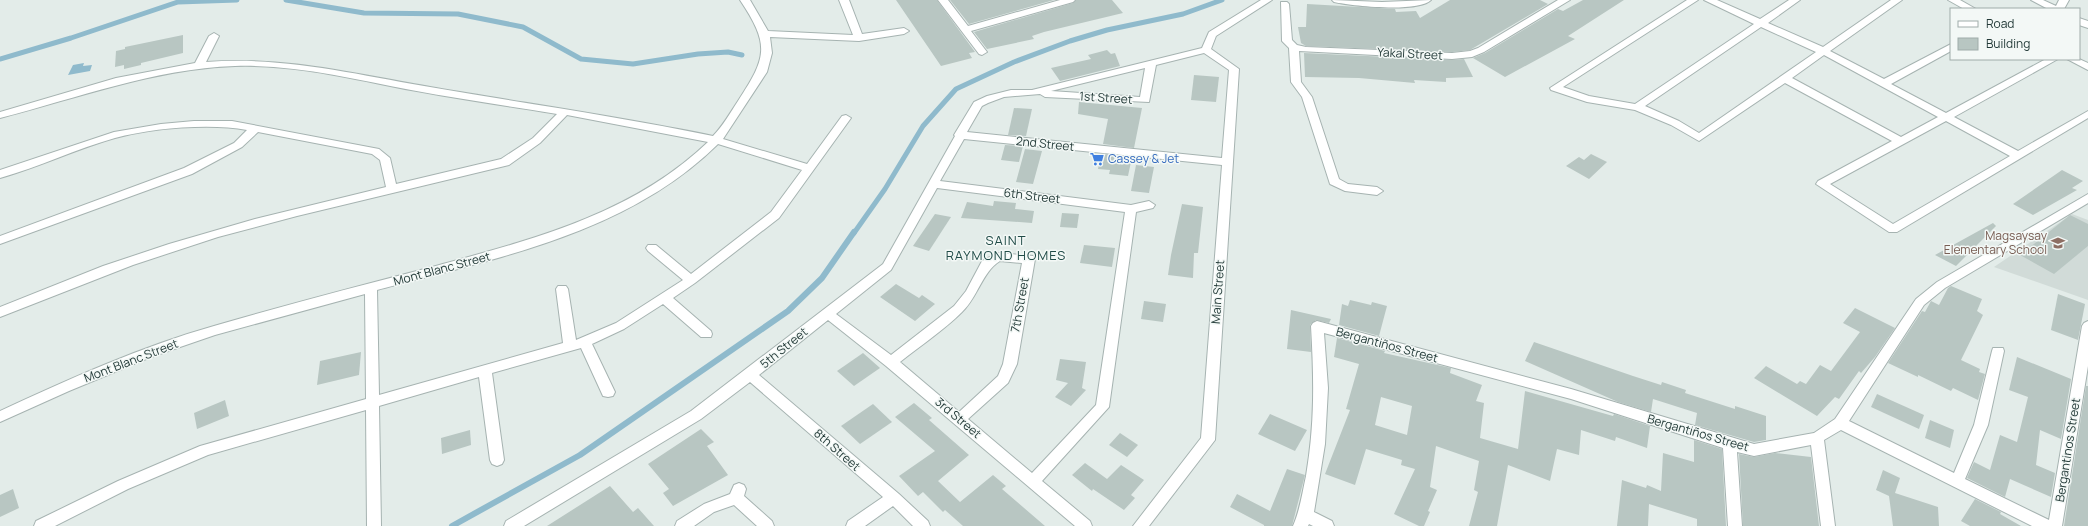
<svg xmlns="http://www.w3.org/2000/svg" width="2088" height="526" viewBox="0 0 2088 526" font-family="Manrope,sans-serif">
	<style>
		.built { fill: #d1dbd8 }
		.water { fill: #8fbacc }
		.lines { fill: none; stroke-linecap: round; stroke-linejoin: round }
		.stream-far1 { stroke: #8fbacc; stroke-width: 5 }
		.stream { stroke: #8fbacc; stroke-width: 6 }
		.building { fill: #b8c6c2; fill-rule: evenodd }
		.street-casing { stroke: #a6b3b1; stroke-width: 2 }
		.street { fill: #fff; fill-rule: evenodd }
		.labels { text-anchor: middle; stroke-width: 3; stroke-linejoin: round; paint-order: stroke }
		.street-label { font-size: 12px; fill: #243b39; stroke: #f3f8f6 }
		.shop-label { font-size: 12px; fill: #366cbe; stroke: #f3f8f6; text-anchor: start }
		.education-label { font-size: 12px; fill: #785e54; stroke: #f3f8f6; text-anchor: end }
		.neighbourhood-label { font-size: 13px; letter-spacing: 1px; fill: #214c48; stroke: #f3f8f6 }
	</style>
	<rect width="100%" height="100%" fill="#e3ece9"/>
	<polygon class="built" points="2072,214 2088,220 2088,300 1994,267"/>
	<polygon class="water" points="84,63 83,66 92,65 90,71 68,75 73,65"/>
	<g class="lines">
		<g class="stream-far1">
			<polyline points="286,0 364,13 458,14 523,27 581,59 633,64 698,54 728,52 742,55"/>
			<polyline points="0,59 71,38 178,2 237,0"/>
			<polyline points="854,233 885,189 923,126 956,89 1014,62 1070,41 1107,30 1183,14 1222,0"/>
		</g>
		<polyline class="stream" points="452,526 580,455 788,311 822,278 854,232"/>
	</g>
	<g class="building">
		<polygon points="896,0 937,0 975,52 969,53 972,58 941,66"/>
		<polygon points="950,0 1054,0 969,24"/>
		<polygon points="1076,0 1112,0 1123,13 1044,32 1032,36 1034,39 987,49 974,32 1073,3"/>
		<polygon points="1450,0 1540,0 1548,4 1470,50 1452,52 1306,46 1301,43 1298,27 1306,27 1307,4 1395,9 1396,12 1416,11 1420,18"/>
		<polygon points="1583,0 1624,0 1568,36 1575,39 1505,77 1473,58 1485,53 1558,9 1563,11"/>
		<polygon points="183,35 183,53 141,63 141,65 124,69 124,65 115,67 116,51 125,49 125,47"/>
		<polygon points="1107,50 1111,54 1115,53 1120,66 1060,81 1051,68 1091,59 1088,55"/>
		<polygon points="1304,53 1452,60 1464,59 1473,77 1446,78 1446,82 1414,80 1415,83 1359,78 1305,77"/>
		<polygon points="1194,75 1219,77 1216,102 1191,100"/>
		<polygon points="1079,102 1142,108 1134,148 1103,144 1108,119 1078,114"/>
		<polygon points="1014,108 1032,109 1026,136 1008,135"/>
		<polygon points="1005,145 1023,146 1019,162 1001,160"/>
		<polygon points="1025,149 1042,151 1033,184 1016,182"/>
		<polygon points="1101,154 1132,157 1128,176 1109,174 1110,170 1098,169"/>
		<polygon points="1591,154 1607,162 1589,179 1566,166 1579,157 1584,160"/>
		<polygon points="1136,165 1154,167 1149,193 1131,191"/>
		<polygon points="2062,170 2083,181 2072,188 2077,190 2033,215 2013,204"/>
		<polygon points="994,201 1016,203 1015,209 1034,211 1032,223 961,218 967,202 993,206"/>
		<polygon points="1182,204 1203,207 1198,253 1194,253 1193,278 1168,275 1171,255"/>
		<polygon points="1062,213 1079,214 1077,228 1060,227"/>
		<polygon points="935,214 951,217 929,251 913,246"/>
		<polygon points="2070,215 2088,224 2088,246 2054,274 2020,255"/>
		<polygon points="1993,223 1996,226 1956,266 1935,255"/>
		<polygon points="1084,245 1115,248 1112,267 1080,263"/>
		<polygon points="896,284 919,298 922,295 935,304 915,321 880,297"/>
		<polygon points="1951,286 1982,299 1977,311 1983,315 1961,360 1980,369 1979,372 1985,374 1978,400 1953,388 1951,391 1918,375 1918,377 1888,363 1922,311 1925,312 1931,301 1939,305 1948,288"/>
		<polygon points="2058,294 2085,304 2078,340 2051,330"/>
		<polygon points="1350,300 1371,305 1372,302 1387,306 1379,336 1339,325 1342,304 1348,306"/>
		<polygon points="1144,301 1166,304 1163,322 1141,319"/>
		<polygon points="1855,308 1895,328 1875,357 1861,373 1859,371 1839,399 1835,397 1817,416 1754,378 1766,366 1797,384 1800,381 1806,384 1820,365 1831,371 1860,332 1843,323"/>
		<polygon points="1291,310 1331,319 1329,323 1316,320 1310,325 1311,352 1287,349"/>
		<path d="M1337,338L1385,351L1384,353L1451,368L1450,373L1482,385L1476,401L1484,403L1480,438L1518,449L1525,391L1613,416L1614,414L1650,426L1647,448L1616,437L1615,441L1581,430L1579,455L1557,449L1550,481L1508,465L1497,526H1469L1478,492L1474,490L1479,461L1436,446L1430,487L1437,490L1428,511L1430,512L1424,526H1419L1394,514L1415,469L1401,465L1402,460L1366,449L1355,485L1325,474L1350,410L1346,409L1359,364L1334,357ZM1381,397L1412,406L1407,435L1375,425Z"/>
		<polygon points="1534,342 1633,376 1661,385 1662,382 1686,390 1685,393 1735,409 1735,406 1766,416 1766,440 1754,442 1695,425 1697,413 1653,399 1651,412 1618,402 1525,361"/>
		<polygon points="361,352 359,375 317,385 320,361"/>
		<polygon points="863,353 880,368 854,386 837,371"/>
		<polygon points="2017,357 2071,379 2061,439 2040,430 2036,465 2055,473 2051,497 2010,479 2005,497 1967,478 1974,462 1990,470 2000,435 2017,442 2028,397 2009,390"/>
		<polygon points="1060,359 1086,362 1082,388 1086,390 1071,406 1055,397 1068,383 1056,380"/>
		<polygon points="2086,386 2088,386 2088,526 2064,526"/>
		<polygon points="1877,394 1924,415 1919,429 1871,407"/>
		<polygon points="225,400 229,416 197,429 194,413"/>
		<polygon points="914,403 932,418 929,420 969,455 938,481 960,502 993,475 1006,486 1002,489 1045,526 963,526 945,510 943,512 923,492 918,496 899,476 935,451 895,417"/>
		<polygon points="873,404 892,422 860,444 841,426"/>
		<polygon points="1270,414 1307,430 1295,451 1258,434"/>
		<polygon points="1930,420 1954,430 1950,448 1925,438"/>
		<polygon points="701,429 714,442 707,446 728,475 673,506 663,493 669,489 648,464"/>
		<polygon points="470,430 471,445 442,454 441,438"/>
		<polygon points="1120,433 1138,445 1127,457 1109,445"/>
		<polygon points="1694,440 1722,449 1726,526 1697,526 1697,519 1649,504 1648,526 1617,526 1622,480 1646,488 1647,485 1661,491 1663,453 1694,462"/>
		<polygon points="1775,453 1811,457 1819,526 1743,526 1739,454 1754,457"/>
		<polygon points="1085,463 1107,479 1121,465 1144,480 1131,495 1135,498 1124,510 1093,489 1092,491 1072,475"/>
		<polygon points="1287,469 1305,475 1292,526 1264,526 1264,525 1230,507 1237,494 1270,511"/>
		<polygon points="1883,470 1900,478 1895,493 1938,507 1939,526 1893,526 1889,496 1876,490"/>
		<polygon points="610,486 633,512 638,508 654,526 547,526"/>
		<polygon points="13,489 19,508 0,517 0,495"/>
		<polygon points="1975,499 2001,512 2000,514 2021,526 1970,526 1961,521"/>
	</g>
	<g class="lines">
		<defs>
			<g id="street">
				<path d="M740,0H750L768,31L853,35L839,0H849L862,34L904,28L909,31L904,34L859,41L770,37L772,53L767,72L723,139L807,164L842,116L846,115L851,118L779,218L695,283L673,298L711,331L712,334L711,337H701L663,304L624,329L592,344L615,392L613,396L608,397L603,396L581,348L492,373L504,460L502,464L497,466L492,464L490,460L479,377L379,406L381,526H367L366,410L208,455L128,489L55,526H34L36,521L118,481L200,446L366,399L365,294L215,335L151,357L69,391L0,422V411C69,379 140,347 214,326C286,305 359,286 432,267C530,240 632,215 708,142L567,115L540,143L509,165L297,216L218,237L133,265L0,317V307L103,266L169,244L255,219L386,187L380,160L372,154L258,132L242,147L192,174L0,244V236L184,168L234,143L247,130C210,123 152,128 115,138C76,149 39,167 0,178V170L114,132L161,124L194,121H232L379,149L390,158L396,184L501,159L533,138L557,114C508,106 459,99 411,90C353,79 294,64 235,66C153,69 78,98 0,118V112L116,78L195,63L209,36L214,33L219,36L206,62C287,56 357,75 436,88C529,104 622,117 713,136C723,126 730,113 738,101C767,57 770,45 740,0ZM718,144L802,170L771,212L691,274L656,245H648L646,248L648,251L683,280L616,323L576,340L568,289L566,286H558L556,289L563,343L379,395L377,290C496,258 627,234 718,144Z"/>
				<polygon points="938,0 948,0 968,26 1060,0 1075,0 1073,2 971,31 987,52 982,55 979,54"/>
				<path d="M1261,0H1272L1216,36L1211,49L1239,69L1215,440L1149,526H1133L1201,438L1222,165L964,139L940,181L1131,205L1149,201L1155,205L1153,208L1136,212L1109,407L1042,481L1090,521L1092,526H1075L886,366L828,320L759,375L899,494L928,521L930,526H913L893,506L865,526H846L848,521L883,497L750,382L701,419L524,526H504L506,521L691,411L883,264L955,136L954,135L974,102L987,96L1011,90H1032L1202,48L1209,32ZM1204,53L1229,70L1222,158L967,132L982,106L988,103L1004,97L1040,94L1045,97L1149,102L1156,65ZM1145,68L1140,97L1051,91ZM937,188L1125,212L1096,405L1032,473L968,419L1008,383L1017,364L1035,259L1033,256L998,253L982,261L966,291L954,306L891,355L836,314L891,270ZM1000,261L1022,263L1003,364L998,376L959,412L900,362C920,346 944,330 962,312C978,297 982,272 1000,261Z"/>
				<path d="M1332,0L1382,2L1431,0C1418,13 1352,6 1334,2Z"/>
				<polygon points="1558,0 1570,0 1484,52 1472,57 1452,59 1299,51 1301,82 1312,97 1339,179 1348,184 1377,187 1383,191 1377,195 1345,191 1330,184 1302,97 1291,82 1289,48 1282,41 1281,2 1287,2 1289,4 1292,40 1297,45 1306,47 1452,53 1470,51 1478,48"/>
				<path d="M1687,0H1698L1563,87L1589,96L1635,104L1754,24L1704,0H1717L1760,19L1789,0H1800L1768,23L1823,47L1891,0H1902L1830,51L1884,79L1951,44V51L1891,84L1946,113L2046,59H2058L1954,117L2018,151L2088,111V118L1897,232H1889L1816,184L1818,181L1892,141L1785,83L1699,141L1671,125L1635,110L1587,102L1551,90L1550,88ZM1761,27L1816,52L1699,133L1679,121L1645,106ZM1824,55L1938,117L1901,137L1792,78ZM1946,121L2010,156L1893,224L1830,184Z"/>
				<polygon points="1948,0 1960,0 1976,9 1964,9"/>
				<polygon points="2031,0 2043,0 2056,6 2059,0 2069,0 2064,9 2048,9"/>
				<polygon points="2079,18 2088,21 2088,28 2079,25"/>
				<polygon points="2067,59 2079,59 2088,63 2088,70"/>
				<path d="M2088,194V203L1945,288L1924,305L1849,421L1954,473L1974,425L1992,351L1993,348H2003L2004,351L1988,425L1965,479L2049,520L2082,326L2084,323L2088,321V366L2062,526H2032L1841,430L1824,440L1835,526H1821L1811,445L1754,456L1737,452L1742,526H1728L1723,448L1571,399L1324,333L1328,388L1325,444L1314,512L1332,521L1334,526H1313L1309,524L1308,526H1293C1300,510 1302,494 1306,476C1315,423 1314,379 1311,326L1313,323L1317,321L1571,389L1754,444L1814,433L1835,419L1916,299L1937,282Z"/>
				<polygon points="739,483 744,485 746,489 744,496 772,521 774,526 757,526 734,505 714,512 694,526 675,526 677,521 704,504 730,494 734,485"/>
			</g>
		</defs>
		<use href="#street" class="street-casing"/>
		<use href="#street" class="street"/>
	</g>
	<defs>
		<symbol id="supermarket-bare" viewBox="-9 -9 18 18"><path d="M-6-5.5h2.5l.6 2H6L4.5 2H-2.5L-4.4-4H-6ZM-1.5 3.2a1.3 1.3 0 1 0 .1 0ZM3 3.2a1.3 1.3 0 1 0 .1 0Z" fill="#3f7fe0" stroke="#f3f8f6" stroke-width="2.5" paint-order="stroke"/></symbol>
		<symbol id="school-bare" viewBox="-9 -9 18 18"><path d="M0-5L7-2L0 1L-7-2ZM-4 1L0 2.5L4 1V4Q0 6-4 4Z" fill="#8d6e63" stroke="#f3f8f6" stroke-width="2.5" paint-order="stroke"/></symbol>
	</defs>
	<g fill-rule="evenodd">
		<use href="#supermarket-bare" x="1087" y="149" width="20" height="20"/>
		<use href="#school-bare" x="2048" y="233" width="20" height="20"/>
	</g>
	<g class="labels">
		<g class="street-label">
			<text transform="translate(1410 54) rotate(3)" y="4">Yakal Street</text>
			<text transform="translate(1106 98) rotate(4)" y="4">1st Street</text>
			<text transform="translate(1045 144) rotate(6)" y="4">2nd Street</text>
			<text transform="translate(1032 196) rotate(7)" y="4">6th Street</text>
			<text transform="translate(442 269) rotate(-15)" y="4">Mont Blanc Street</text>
			<text transform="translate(1218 292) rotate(-86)" y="4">Main Street</text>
			<text transform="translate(1020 305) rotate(-80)" y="4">7th Street</text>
			<text transform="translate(1387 345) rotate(15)" y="4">Bergantiños Street</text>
			<text transform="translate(784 348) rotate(-39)" y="4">5th Street</text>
			<text transform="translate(131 361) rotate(-21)" y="4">Mont Blanc Street</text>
			<text transform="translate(958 418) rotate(40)" y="4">3rd Street</text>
			<text transform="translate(1698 433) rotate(16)" y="4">Bergantiños Street</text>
			<text transform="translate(837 450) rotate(41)" y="4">8th Street</text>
			<text transform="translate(2068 450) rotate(-81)" y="4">Bergantinos Street</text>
		</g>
		<g class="shop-label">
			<text x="1108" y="163">Cassey &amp; Jet</text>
		</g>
		<g class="education-label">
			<text x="2047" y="240">Magsaysay<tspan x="2047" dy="14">Elementary School</tspan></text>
		</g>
		<g class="neighbourhood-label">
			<text x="1006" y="245">SAINT<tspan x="1006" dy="15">RAYMOND HOMES</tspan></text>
		</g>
	</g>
	<rect x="1950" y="8" width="130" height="52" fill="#f3f8f6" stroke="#a0acaa"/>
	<rect x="1958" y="21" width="20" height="6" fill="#ffffff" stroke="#a0acaa"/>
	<text x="1986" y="28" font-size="12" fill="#243b39">Road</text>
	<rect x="1958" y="38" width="20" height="12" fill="#b8c6c2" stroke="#a0acaa"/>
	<text x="1986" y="48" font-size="12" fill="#243b39">Building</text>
</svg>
